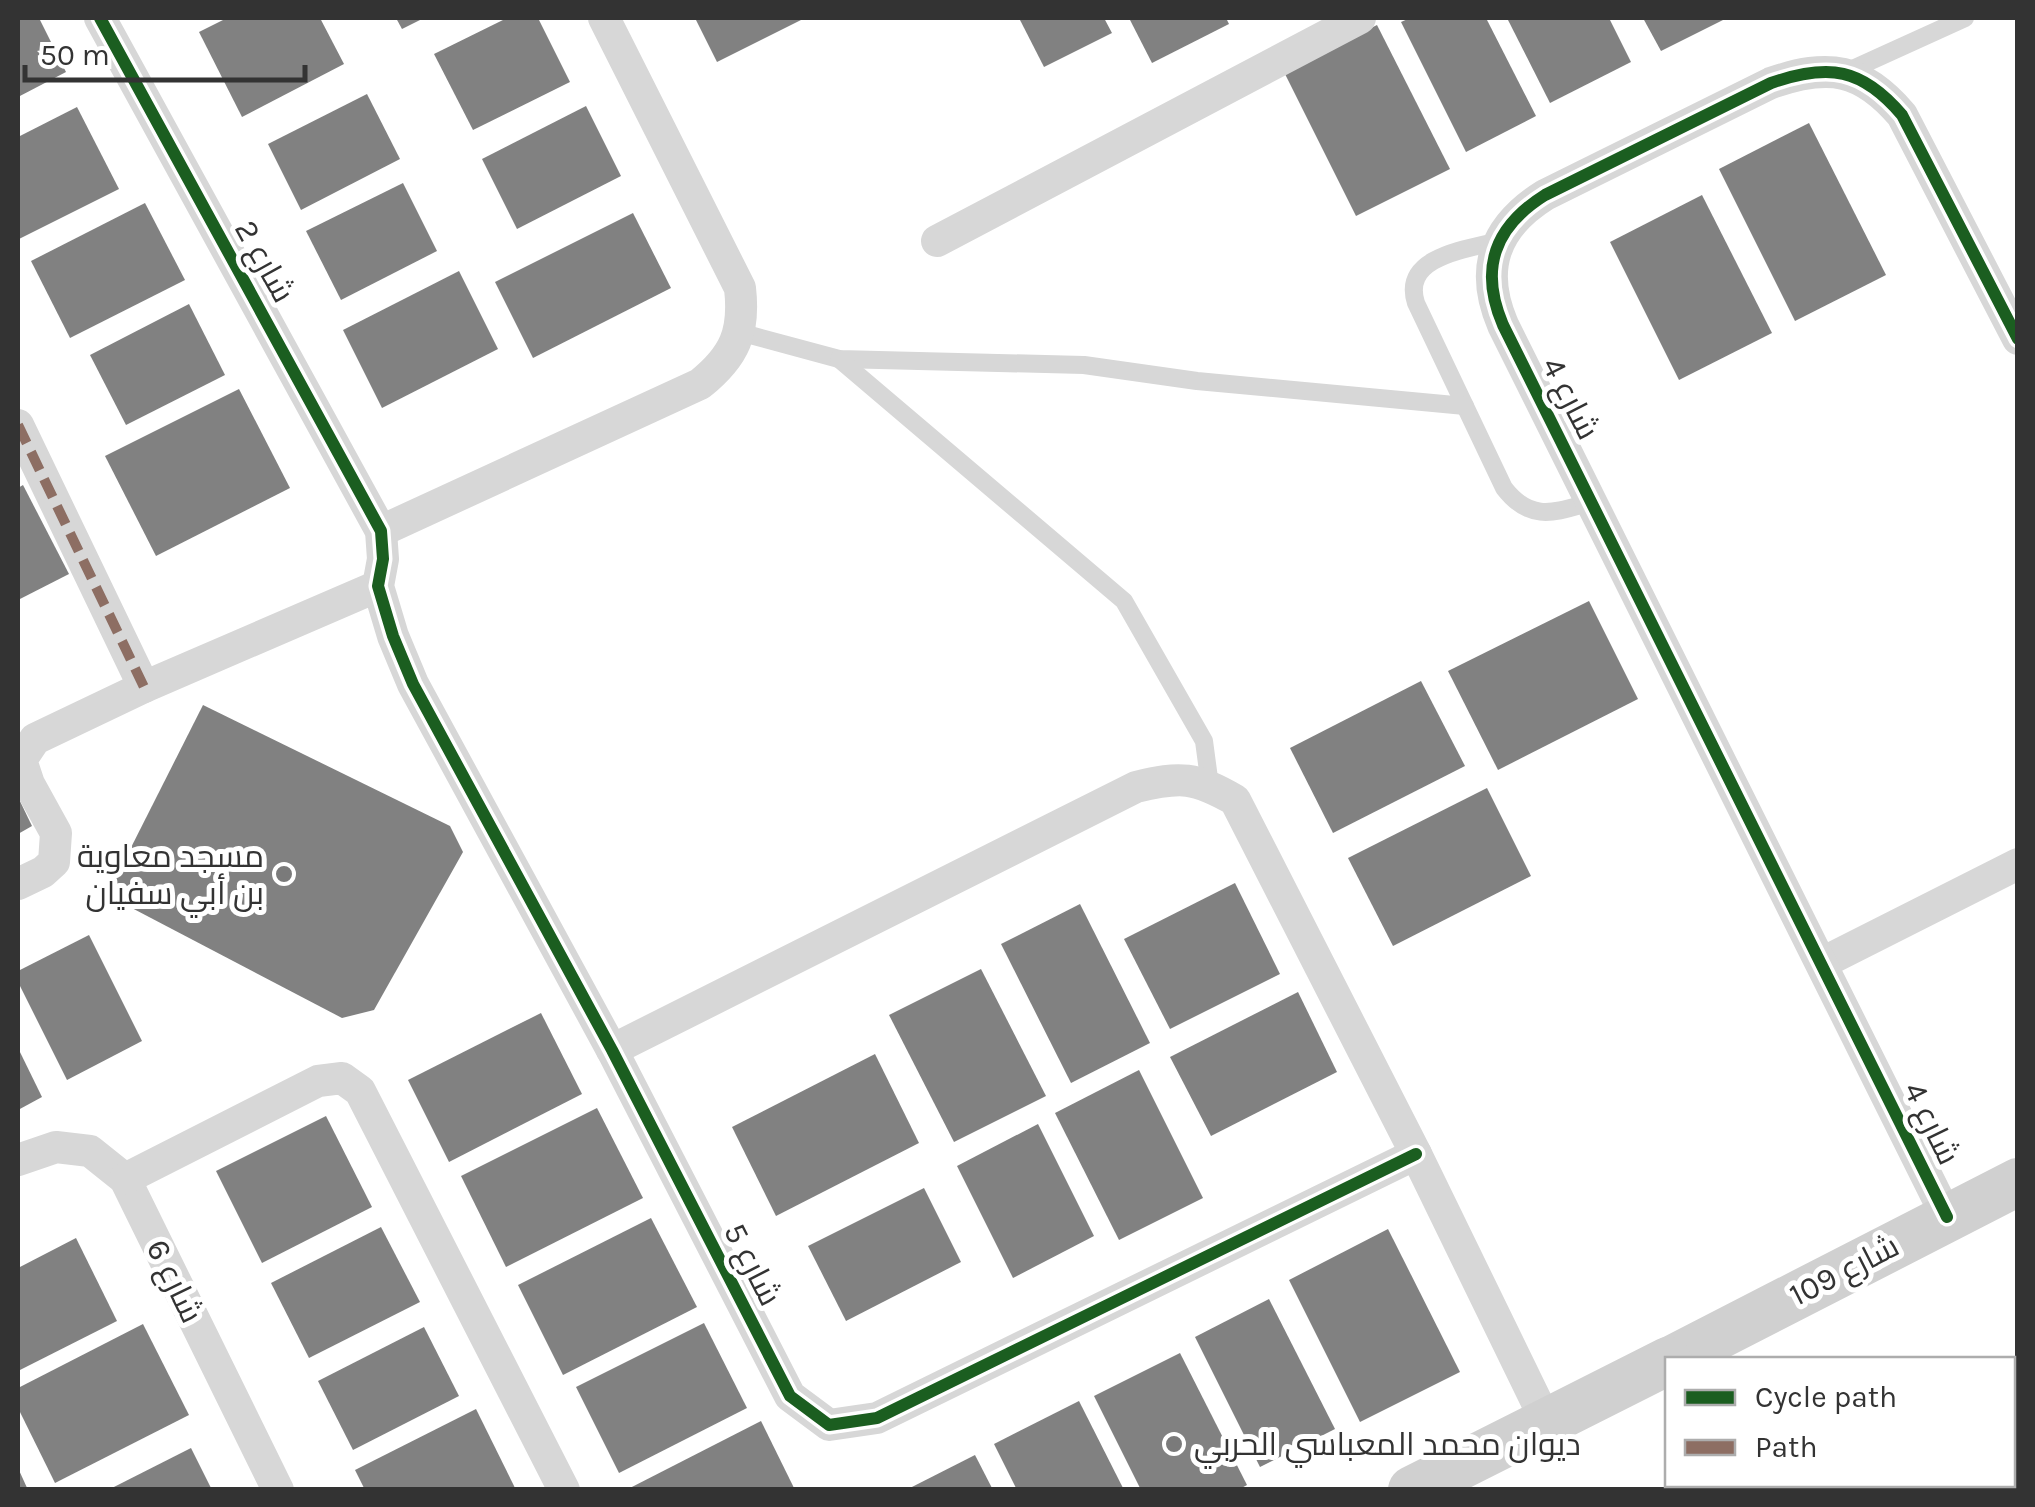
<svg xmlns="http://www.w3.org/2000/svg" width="2035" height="1507" viewBox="0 0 2035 1507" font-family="Karla,Cairo,sans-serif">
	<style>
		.building { fill: #818181 }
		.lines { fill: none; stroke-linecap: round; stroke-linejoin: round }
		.lane { stroke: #d7d7d7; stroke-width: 18 }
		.street { stroke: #d7d7d7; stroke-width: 32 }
		.secondary { stroke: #d0d0d0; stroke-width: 48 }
		.quiet { stroke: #8d6e63; stroke-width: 10; stroke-dasharray: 20 10; stroke-linecap: butt }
		.cycleway-casing { stroke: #fff; stroke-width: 19 }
		.cycleway { stroke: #1b5e20; stroke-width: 12 }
		.poi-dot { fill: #7a7a7a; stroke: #fff; stroke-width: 4 }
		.labels { text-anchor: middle; stroke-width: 10; stroke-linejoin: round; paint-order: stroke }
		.street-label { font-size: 32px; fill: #333; stroke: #fff }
		.poi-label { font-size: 32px; fill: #333; stroke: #fff; text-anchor: end }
	</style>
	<rect width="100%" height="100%" fill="#fff"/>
	<g class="building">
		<polygon points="18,18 39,18 66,72 18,97"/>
		<polygon points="227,18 320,18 344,64 242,117 199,32"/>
		<polygon points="396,18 424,18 402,29"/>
		<polygon points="507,18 538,18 570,82 473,130 434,54"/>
		<polygon points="695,18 805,18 717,62"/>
		<polygon points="1019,18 1104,18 1112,33 1044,67"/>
		<polygon points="1129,18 1226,18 1229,24 1152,63"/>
		<polygon points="1410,18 1486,18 1536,116 1466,152 1401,22"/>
		<polygon points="1507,18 1609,18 1631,62 1550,103"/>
		<polygon points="1643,18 1727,18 1661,51"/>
		<polygon points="1377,25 1450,169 1356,216 1284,72"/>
		<polygon points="367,94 400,159 301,210 268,144"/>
		<polygon points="586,106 621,176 517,229 482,159"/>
		<polygon points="77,107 119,189 19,239 18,137"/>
		<polygon points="1809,123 1886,275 1795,321 1719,169"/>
		<polygon points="403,183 437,251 341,300 306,231"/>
		<polygon points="1702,195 1772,333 1679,380 1610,242"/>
		<polygon points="145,203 185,280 70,338 31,261"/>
		<polygon points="633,213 671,288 533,358 495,282"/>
		<polygon points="459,271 498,349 382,408 343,330"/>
		<polygon points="189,304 225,375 126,425 90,355"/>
		<polygon points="239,389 290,488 156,556 105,456"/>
		<polygon points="23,485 69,574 18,600 18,488"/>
		<polygon points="1589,601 1638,699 1498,770 1448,671"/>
		<polygon points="1421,681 1465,766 1333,833 1290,748"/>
		<polygon points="203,705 450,826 463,852 374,1010 342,1018 107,895"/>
		<polygon points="1487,788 1531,876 1393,946 1348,858"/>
		<polygon points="18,797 32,826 18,834"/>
		<polygon points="1235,883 1280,974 1170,1029 1124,939"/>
		<polygon points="1080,904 1150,1043 1071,1083 1001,944"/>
		<polygon points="89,935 142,1041 67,1080 18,982 18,971"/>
		<polygon points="981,969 1046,1096 954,1142 889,1015"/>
		<polygon points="1298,992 1337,1072 1211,1136 1170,1057"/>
		<polygon points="541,1013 582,1094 449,1162 408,1080"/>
		<polygon points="18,1048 42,1097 18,1110"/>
		<polygon points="875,1054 919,1143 776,1216 732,1127"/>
		<polygon points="1139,1070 1203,1198 1119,1240 1055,1113"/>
		<polygon points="597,1108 643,1198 506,1267 461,1176"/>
		<polygon points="326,1116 372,1207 262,1263 216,1171"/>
		<polygon points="1038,1124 1094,1236 1013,1278 957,1166"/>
		<polygon points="924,1188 961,1262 846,1321 808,1246"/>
		<polygon points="651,1218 697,1307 563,1375 518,1285"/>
		<polygon points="381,1227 420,1302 309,1358 271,1283"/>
		<polygon points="1388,1229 1460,1372 1360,1422 1289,1280"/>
		<polygon points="76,1238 117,1321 18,1371 18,1268"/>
		<polygon points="1269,1299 1335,1429 1260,1467 1195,1337"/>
		<polygon points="704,1323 747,1408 619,1473 576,1387"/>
		<polygon points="143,1324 189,1415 55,1483 18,1408 18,1388"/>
		<polygon points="424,1327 459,1396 353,1450 318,1381"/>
		<polygon points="1180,1353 1247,1485 1238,1490 1141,1490 1094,1396"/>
		<polygon points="1079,1401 1124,1490 1017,1490 994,1444"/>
		<polygon points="476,1409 516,1490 365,1490 355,1470"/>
		<polygon points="761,1421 795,1490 626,1490"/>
		<polygon points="191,1448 212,1490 108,1490"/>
		<polygon points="975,1455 993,1490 906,1490"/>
		<polygon points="18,1468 28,1490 18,1490"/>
	</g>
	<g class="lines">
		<g class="lane">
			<polyline points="1844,73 1965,18"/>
			<path d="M1499,241C1468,249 1401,256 1416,303L1504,488C1531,523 1555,512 1592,502"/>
			<polyline points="739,332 839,359 1084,365 1197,381 1465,406"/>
			<polyline points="839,359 1124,601 1204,741 1210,786"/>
		</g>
		<g class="street">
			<polyline points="100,18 381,531 383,559 378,586 393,636 413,684 612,1050 790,1396 829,1425 877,1418 1416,1154"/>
			<polyline points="937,241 1360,18"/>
			<polyline points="18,425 144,687"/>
			<path d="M381,531L700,384C735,356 745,332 740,288L604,18"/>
			<polyline points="18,884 43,872 54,862 56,833 29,784 21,760 35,739 144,687 378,586"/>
			<polyline points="1822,963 2018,864"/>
			<path d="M612,1050L1136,787C1181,776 1195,777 1235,800L1416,1154L1547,1423"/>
			<polyline points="18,1160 56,1147 90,1151 125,1179 278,1490"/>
			<polyline points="125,1179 318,1081 342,1078 360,1091 564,1490"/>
			<path d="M1947,1217L1503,325C1479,269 1494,227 1545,195L1771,83C1829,63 1862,68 1902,115L2018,339"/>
		</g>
		<g class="secondary">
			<polyline points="1671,1360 2018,1182"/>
			<polyline points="1412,1490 1668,1361"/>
		</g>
		<polyline class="quiet" points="18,425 144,687"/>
		<defs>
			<g id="cycleway">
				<polyline points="100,18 381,531 383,559 378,586 393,636 413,684 612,1050 790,1396 829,1425 877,1418 1416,1154"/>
				<path d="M1947,1217L1503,325C1479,269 1494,227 1545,195L1771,83C1829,63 1862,68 1902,115L2018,339"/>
			</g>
		</defs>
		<use href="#cycleway" class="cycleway-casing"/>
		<use href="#cycleway" class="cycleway"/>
	</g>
	<g class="poi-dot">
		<circle cx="284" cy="874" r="10"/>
		<circle cx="1174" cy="1444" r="10"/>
	</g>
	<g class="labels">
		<g class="street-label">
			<text transform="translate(265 261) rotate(61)" y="11">شارع 2</text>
			<text transform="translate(1571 398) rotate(63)" y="11">شارع 4</text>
			<text transform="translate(1932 1123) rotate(64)" y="11">شارع 4</text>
			<text transform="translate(753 1264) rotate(63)" y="11">شارع 5</text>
			<text transform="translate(1844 1270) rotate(-27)" y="11">شارع 109</text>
			<text transform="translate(175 1281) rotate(64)" y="11">شارع 6</text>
		</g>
		<g class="poi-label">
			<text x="264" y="867">مسجد معاوية<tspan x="264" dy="37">بن أبي سفيان</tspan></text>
			<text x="1194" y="1455" text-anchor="start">ديوان محمد المعباسي الحربي</text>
		</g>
	</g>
	<rect width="2035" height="1507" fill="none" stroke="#333333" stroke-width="40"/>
	<rect x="1665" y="1357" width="350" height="130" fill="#ffffff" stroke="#adadad" stroke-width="2.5"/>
	<rect x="1685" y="1390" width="50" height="15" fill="#1b5e20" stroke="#adadad" stroke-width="2.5"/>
	<text x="1755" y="1407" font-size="30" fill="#333333">Cycle path</text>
	<rect x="1685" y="1440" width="50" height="15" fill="#8d6e63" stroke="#adadad" stroke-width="2.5"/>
	<text x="1755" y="1457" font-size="30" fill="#333333">Path</text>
	<path d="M25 65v15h280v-15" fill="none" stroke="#333333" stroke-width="5"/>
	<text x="40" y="65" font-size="30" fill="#333333" stroke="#ffffff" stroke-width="8" paint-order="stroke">50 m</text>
</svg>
